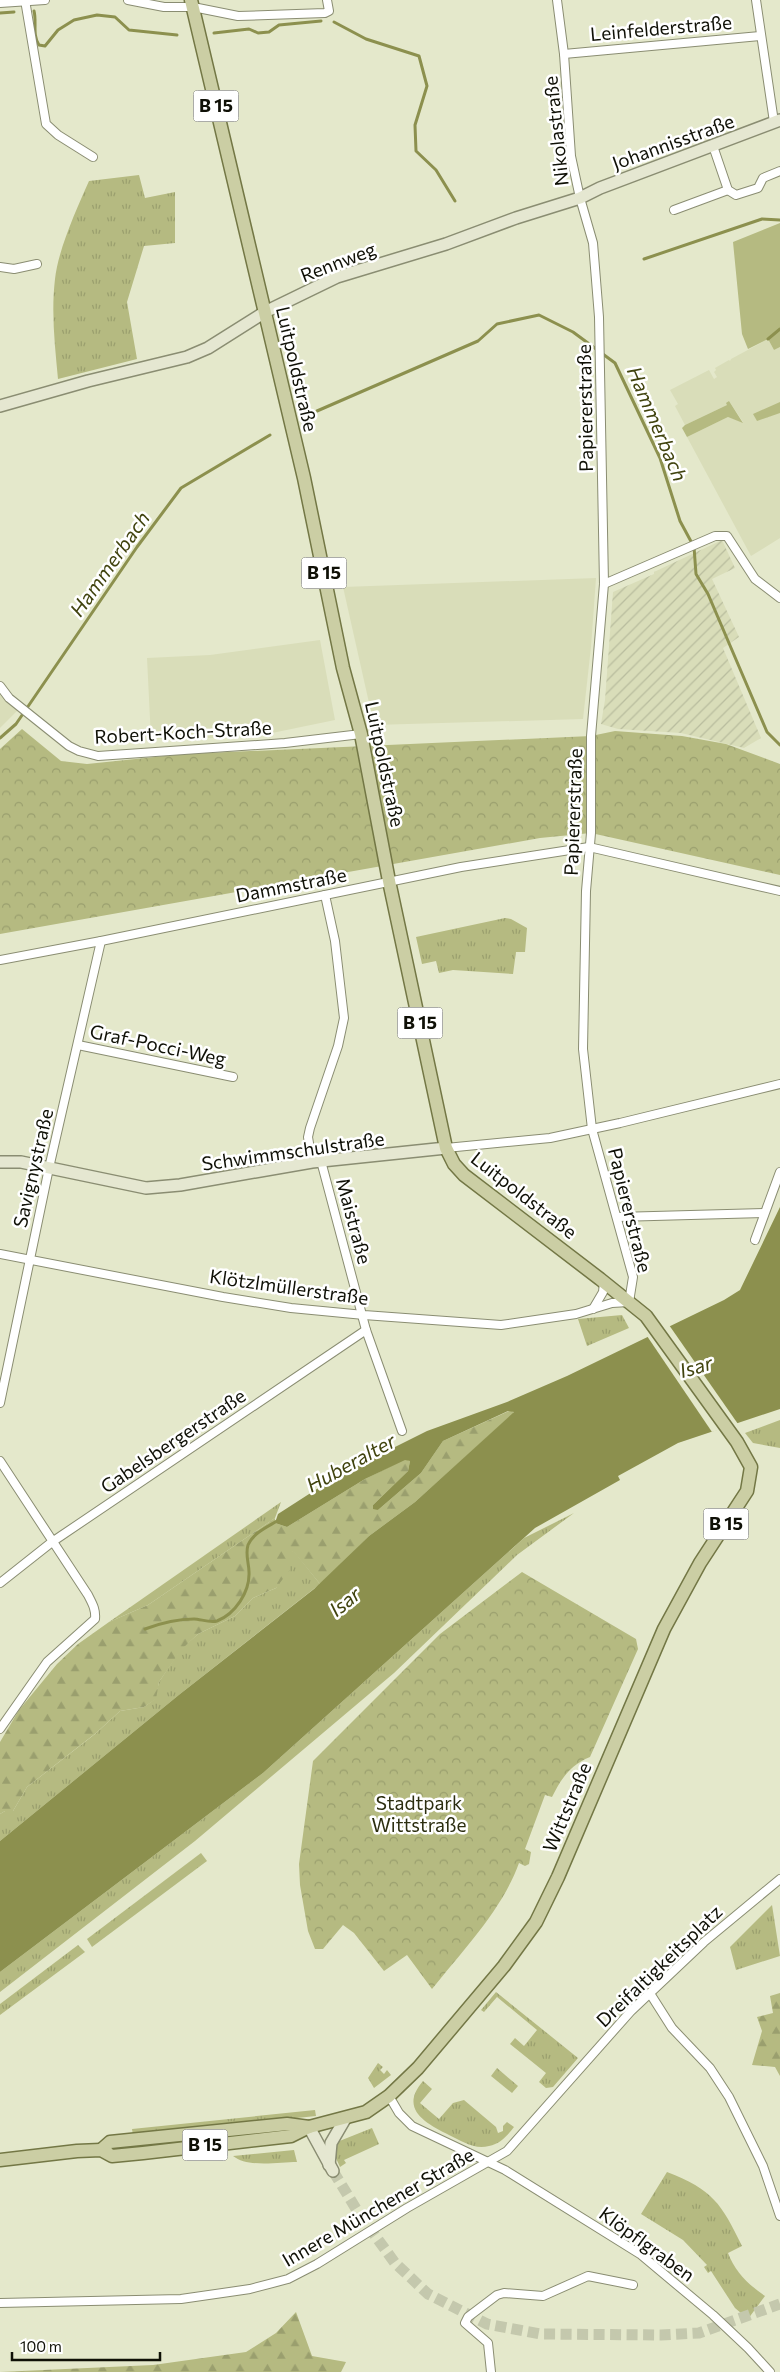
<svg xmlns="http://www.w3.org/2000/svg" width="780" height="2372" viewBox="0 0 780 2372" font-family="Commissioner,sans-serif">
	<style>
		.built { fill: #d9ddb9 }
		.industrial { fill: url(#industrial-furrows) }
		.grass { fill: url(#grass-tufts) }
		.forest { fill: url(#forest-firs) }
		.park { fill: url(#park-crowns) }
		.garden { fill: #b5ba81 }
		.water { fill: #8c904e }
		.pier { fill: #e4e8cb }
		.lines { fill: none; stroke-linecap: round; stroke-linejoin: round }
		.stream { stroke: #8c904e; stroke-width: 3 }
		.secondary-tunnel { stroke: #c4c8ad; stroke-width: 11; stroke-dasharray: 11 5.5; stroke-linecap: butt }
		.street-casing { stroke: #8a8d72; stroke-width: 10 }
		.secondary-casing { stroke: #8a8d72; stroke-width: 14 }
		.primary-casing { stroke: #737745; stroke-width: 15 }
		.street { stroke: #fff; stroke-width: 8 }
		.secondary { stroke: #e5e7d1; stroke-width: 11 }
		.primary { stroke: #cbcea4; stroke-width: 12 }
		.labels { text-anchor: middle; stroke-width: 5; stroke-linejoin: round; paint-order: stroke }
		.shield { fill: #fff; stroke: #575851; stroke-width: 1 }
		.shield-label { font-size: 18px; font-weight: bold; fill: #0f1006 }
		.street-label { font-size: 19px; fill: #0f1006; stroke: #fff }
		.park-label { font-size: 19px; fill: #2c2e10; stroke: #fff }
		.water-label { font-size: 20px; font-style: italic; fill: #40430e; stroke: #fff }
	</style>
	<defs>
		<pattern id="industrial-furrows" width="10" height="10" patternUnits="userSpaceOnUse" patternTransform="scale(1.25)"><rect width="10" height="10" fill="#d9ddb9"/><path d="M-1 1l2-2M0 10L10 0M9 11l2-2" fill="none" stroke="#b9bd9e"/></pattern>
		<pattern id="grass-tufts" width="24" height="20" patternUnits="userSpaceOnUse" patternTransform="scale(1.25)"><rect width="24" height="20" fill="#b5ba81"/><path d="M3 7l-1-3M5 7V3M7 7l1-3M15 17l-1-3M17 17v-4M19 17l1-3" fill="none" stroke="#9a9f6e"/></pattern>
		<pattern id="forest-firs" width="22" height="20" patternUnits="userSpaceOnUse" patternTransform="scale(1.25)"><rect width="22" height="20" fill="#b5ba81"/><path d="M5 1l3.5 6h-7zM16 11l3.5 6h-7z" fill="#9a9f6e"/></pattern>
		<pattern id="park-crowns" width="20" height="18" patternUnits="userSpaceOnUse" patternTransform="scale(1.25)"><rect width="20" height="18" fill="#b5ba81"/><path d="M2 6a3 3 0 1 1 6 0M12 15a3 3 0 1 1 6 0" fill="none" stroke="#9a9f6e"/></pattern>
	</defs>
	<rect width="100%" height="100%" fill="#e4e8cb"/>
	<g class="built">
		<polygon points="768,339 774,350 780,347 780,538 751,556 687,437 728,417 743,422 729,401 727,405 685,425 675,406 678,404 670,390 709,370 714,379 717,377 714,372 716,370 715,368 729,360 730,361 731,359"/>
		<polygon points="596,578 591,647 583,719 374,725 343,587"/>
		<polygon points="320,640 335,720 272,733 212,738 151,739 147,658 210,655"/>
		<polygon points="0,686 21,707 0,728"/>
	</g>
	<polygon class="industrial" points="722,540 735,568 712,579 739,637 723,648 761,738 744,748 681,733 618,729 601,724 605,700 613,592 654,574 654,572"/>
	<g class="grass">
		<path d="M139,175L145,198L175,192V243L144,246L127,302L137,359L58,379C55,346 51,313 55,279C58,250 77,208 89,181Z"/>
		<polygon points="780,402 780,413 757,421 753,414"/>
		<polygon points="505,918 511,919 527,928 525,952 516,952 513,974 453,970 439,973 436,961 422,964 416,937"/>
		<polygon points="622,1315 629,1328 587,1346 578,1319"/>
		<polygon points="780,1420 780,1448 753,1443 745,1433"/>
		<polygon points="281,1502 275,1518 148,1605 109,1622"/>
		<polygon points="574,1513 517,1555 394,1673 195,1841 0,1992 0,1972 263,1773 524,1538"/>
		<polygon points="293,1550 320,1584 180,1694 0,1841 0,1814 5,1811 13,1811 27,1787 95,1734 120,1711 144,1707 155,1699 159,1682 180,1650 198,1634 235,1616 253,1598 276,1588"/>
		<polygon points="201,1853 207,1861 92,1947 87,1939"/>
		<polygon points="772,1905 780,1956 736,1970 730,1947"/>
		<polygon points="78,1945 85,1952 0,2015 0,2004"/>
		<polygon points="496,1992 578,2058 553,2087 546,2088 539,2082 546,2073 510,2044 515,2038 524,2046 537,2030 497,1997 484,2012 481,2010"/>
		<polygon points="378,2063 383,2067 380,2070 384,2074 387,2070 391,2075 374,2088 368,2078"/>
		<polygon points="497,2068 518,2086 512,2093 491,2076"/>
		<path d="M423,2081L432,2089L420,2103L439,2119L453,2103L464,2100L496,2127L498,2133L503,2131V2126L507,2122L514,2127C507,2136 500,2144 489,2146C474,2150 462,2141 449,2135C425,2123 399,2109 423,2081Z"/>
		<polygon points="315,2110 316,2116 133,2135 132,2129"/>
		<polygon points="372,2128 379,2144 344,2160 346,2163 340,2167 335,2156 337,2142"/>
		<path d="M294,2150L297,2162C279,2162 248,2168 233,2156Z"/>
		<path d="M667,2172C713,2190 721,2203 742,2246L728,2253C735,2272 749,2285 765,2296L748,2319L735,2308L711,2271L708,2273L704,2267L707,2265L683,2240L641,2214Z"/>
	</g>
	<g class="forest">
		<polygon points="511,1410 514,1413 415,1502 369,1536 320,1584 293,1551 289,1571 276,1588 253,1598 235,1616 198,1634 181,1650 159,1682 156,1699 144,1707 120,1711 96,1733 27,1787 13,1811 5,1811 0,1814 0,1742 19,1710 57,1664 78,1644 109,1622 148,1605 275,1518 275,1523 287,1527 365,1479 405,1459 410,1461 408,1471 373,1505 378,1510 421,1473 443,1441"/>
		<polygon points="780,1993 780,2076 775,2067 752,2065 762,2031 757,2017 773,2013 770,1996"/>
		<polygon points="296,2312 312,2356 346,2362 341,2372 0,2372 153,2365 246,2352 276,2333"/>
	</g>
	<g class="park">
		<polygon points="22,729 61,761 87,764 184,754 591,736 615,731 682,736 726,744 780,764 780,875 591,833 540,838 0,934 0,749"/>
		<path d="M522,1572L636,1639L638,1649L590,1757C570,1765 561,1779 552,1797L545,1795L525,1849L531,1852L529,1864L525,1866L519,1863C502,1910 463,1950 432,1989L407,1955L384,1971L354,1933L343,1925L323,1949H315L308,1931L300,1885L299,1864L313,1761L440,1634Z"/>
	</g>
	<g class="garden">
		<polygon points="780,223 780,347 774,350 768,339 748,349 742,334 733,242"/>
		<polygon points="729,401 743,423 728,417 687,437 682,428 685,425 727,405 726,403"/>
	</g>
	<polygon class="water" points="780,1207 780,1409 678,1443 618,1476 620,1480 535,1528 263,1773 0,1972 0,1841 180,1694 314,1589 369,1536 415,1502 514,1412 508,1411 443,1441 421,1473 378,1510 373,1509 373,1505 408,1471 410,1461 405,1460 365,1479 287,1527 275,1523 278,1514 337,1476 427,1431 507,1402 567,1376 724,1300 740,1290"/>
	<polygon class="pier" points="669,1325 738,1424 712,1432 647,1336"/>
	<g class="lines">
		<g class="stream">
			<path d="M34,11C37,22 32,35 39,45L45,46L58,30L74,20L97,15L115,17L129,30L177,35"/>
			<polyline points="0,13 14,12"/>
			<polyline points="334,22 366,39 419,56 427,86 415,125 416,151 436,170 455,201"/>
			<polyline points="214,33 249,29 258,33 269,32 279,25 321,21"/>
			<polyline points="644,259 762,219 780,220"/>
			<polyline points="768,339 780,329"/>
			<polyline points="317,411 478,341 497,324 539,315 573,332 615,363 660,458 680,521 694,547 696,574 708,594 767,732 780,745"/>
			<polyline points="0,738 16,724 137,547 181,488 270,435"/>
			<path d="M145,1629C161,1623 176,1619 194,1619C200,1619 210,1623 217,1621C235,1614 250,1592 249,1572C249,1563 245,1555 248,1545C253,1533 267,1527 277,1521"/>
		</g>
		<polyline class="secondary-tunnel" points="333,2171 358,2212 395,2263 428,2294 487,2324 541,2334 661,2335 699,2333 780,2304"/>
		<defs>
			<g id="street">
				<polyline points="25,0 46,124 58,135 93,157"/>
				<polyline points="128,0 164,7 193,7 238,16 325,13 329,11 327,0"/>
				<polyline points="756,0 774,122"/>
				<polyline points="0,3 45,0"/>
				<polyline points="564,54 760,36"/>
				<polyline points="713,146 728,190 736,195 758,188 763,178 780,171"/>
				<polyline points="674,210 728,190"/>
				<polyline points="0,267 14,269 37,264"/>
				<polyline points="604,584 715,536 727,536 755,579 780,598"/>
				<polyline points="0,686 9,698 69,746 79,751 98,756 285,743 361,734"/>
				<polyline points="0,960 101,941 461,867 589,847 780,891"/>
				<polyline points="78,1045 233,1077"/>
				<polyline points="446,1148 550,1138 620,1123 780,1084"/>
				<polyline points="321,1161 366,1330 402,1431"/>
				<polyline points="312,1162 308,1137 310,1128 338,1046 344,1018 335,941 325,895"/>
				<polyline points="617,1217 764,1213"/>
				<polyline points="755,1240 780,1172"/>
				<polyline points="0,1254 223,1297 291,1308 364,1315 501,1325 576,1314 612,1303 629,1302 633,1277 592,1129 583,1049 586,891 591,833 591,736 604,584 599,317 593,243 580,198 571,156 564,54 557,0"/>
				<polyline points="593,1309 603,1292 604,1282"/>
				<polyline points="0,1403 49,1168 101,941"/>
				<path d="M0,1461L88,1595C92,1603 96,1609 95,1619L47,1662L0,1729"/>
				<polyline points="0,1583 52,1542 366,1330"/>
				<polyline points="651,1995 672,2028 710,2068 729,2097 763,2166 780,2216"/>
				<polyline points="389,2096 399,2113 412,2126 505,2170 640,2254 713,2315 748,2348 770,2372"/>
				<polyline points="0,2303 181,2299 250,2289 288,2279 317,2264 407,2208 507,2151 631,2011 704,1942 780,1879"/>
				<polyline points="491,2372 488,2343 465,2323 468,2317 497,2295 504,2293 543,2296 588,2276 633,2285"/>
			</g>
			<g id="secondary">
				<polyline points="0,406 88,381 187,357 208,348 265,312 337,277 446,244 516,218 580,198 600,188 780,120"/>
				<polyline points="0,1162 21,1162 146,1188 180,1185 312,1162 446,1148"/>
				<polyline points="309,2127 333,2171"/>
				<polyline points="329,2165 331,2143 345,2119"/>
			</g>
			<g id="primary">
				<polyline points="101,2150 110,2142 287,2124 309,2127"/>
				<polyline points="0,2160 77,2151 101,2150 112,2156 143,2153 291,2136 309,2127 366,2112 389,2096 418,2068 504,1966 536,1922 558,1877 664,1629 700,1563 747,1491 751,1467 737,1442 646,1316 600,1279 464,1175 454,1164 446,1148 389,881 361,734 343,668 304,478 191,0"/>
			</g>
		</defs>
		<use href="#street" class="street-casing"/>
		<use href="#secondary" class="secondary-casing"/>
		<use href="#primary" class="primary-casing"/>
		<use href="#street" class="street"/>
		<use href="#secondary" class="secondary"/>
		<use href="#primary" class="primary"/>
	</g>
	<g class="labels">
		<g class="shield">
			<rect x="193.5" y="90.5" width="45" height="31" rx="4"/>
			<rect x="301.5" y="557.5" width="45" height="31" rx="4"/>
			<rect x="397.5" y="1007.5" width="45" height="31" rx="4"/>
			<rect x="703.5" y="1508.5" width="45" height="31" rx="4"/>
			<rect x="182.5" y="2129.5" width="45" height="31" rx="4"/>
		</g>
		<g class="shield-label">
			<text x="216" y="112">B 15</text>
			<text x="324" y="579">B 15</text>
			<text x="420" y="1029">B 15</text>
			<text x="726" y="1530">B 15</text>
			<text x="205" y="2151">B 15</text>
		</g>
		<g class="street-label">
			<text transform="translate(661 28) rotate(-5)" y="7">Leinfelderstraße</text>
			<text transform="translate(556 131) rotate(-96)" y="7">Nikolastraße</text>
			<text transform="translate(673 142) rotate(-20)" y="7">Johannisstraße</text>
			<text transform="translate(338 262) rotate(-21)" y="7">Rennweg</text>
			<text transform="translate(297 369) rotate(77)" y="7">Luitpoldstraße</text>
			<text transform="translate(585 408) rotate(-91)" y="7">Papiererstraße</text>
			<text transform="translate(183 732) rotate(-3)" y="7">Robert-Koch-Straße</text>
			<text transform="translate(385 764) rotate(78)" y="7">Luitpoldstraße</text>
			<text transform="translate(573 812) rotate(-88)" y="7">Papiererstraße</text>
			<text transform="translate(291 885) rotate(-11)" y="7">Dammstraße</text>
			<text transform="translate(158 1045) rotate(12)" y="7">Graf-Pocci-Weg</text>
			<text transform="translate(293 1151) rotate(-8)" y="7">Schwimmschulstraße</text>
			<text transform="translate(33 1168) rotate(-77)" y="7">Savignystraße</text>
			<text transform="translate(524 1195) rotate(38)" y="7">Luitpoldstraße</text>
			<text transform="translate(630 1210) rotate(76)" y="7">Papiererstraße</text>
			<text transform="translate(354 1221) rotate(75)" y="7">Maistraße</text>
			<text transform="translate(289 1287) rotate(8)" y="7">Klötzlmüllerstraße</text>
			<text transform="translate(173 1441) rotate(-34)" y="7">Gabelsbergerstraße</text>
			<text transform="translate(567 1807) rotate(-67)" y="7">Wittstraße</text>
			<text transform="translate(659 1966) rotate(-44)" y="7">Dreifaltigkeitsplatz</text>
			<text transform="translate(378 2207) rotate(-30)" y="7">Innere Münchener Straße</text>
			<text transform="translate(647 2244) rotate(36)" y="7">Klöpflgraben</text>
		</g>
		<g class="park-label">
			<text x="419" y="1810">Stadtpark<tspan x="419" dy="22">Wittstraße</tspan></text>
		</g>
		<g class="water-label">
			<text transform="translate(657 424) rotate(67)" y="7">Hammerbach</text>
			<text transform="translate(110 564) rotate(-55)" y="7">Hammerbach</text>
			<text transform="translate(696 1367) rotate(-16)" y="7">Isar</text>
			<text transform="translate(351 1463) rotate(-29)" y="7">Huberalter</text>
			<text transform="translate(345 1602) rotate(-39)" y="7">Isar</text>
		</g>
	</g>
	<path d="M12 2352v8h148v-8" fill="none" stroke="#0f1006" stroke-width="2.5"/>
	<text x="20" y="2352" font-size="15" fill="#0f1006" stroke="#ffffff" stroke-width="4" paint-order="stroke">100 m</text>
</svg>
